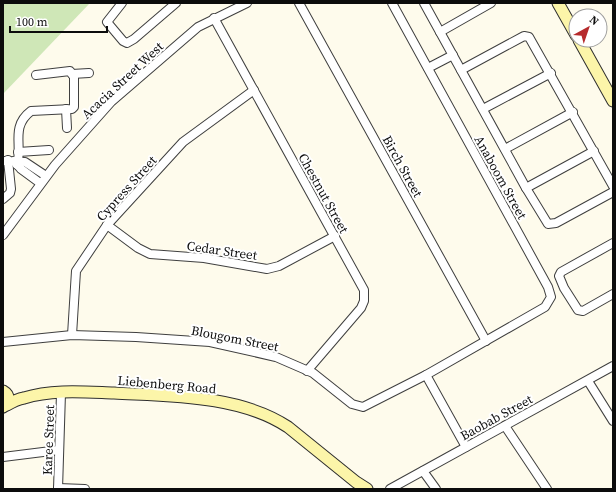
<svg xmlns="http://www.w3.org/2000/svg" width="616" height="492" viewBox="0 0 616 492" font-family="'Source Serif 4',serif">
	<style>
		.green { fill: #cfe7b7 }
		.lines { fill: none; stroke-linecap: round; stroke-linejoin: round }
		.street-casing { stroke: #3f3f3f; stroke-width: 10 }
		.secondary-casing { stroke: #2e2e2e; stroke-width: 13 }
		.street { stroke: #fff; stroke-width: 8 }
		.secondary { stroke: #fcf5a9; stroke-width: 11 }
		.labels { text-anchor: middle; stroke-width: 4; stroke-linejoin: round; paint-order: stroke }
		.street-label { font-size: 13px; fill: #0c0c0c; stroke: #fff }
	</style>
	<rect width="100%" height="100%" fill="#fefbec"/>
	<polygon class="green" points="3,3 90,3 3,94"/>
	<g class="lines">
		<defs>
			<g id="street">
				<polyline points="122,3 107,22 123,41 127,43 134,39 176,3"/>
				<polyline points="299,3 486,341"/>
				<polyline points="424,3 526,188 548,224 556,223 613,192"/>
				<polyline points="214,18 364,290 364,301 361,308 307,371"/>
				<polyline points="440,32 491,3"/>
				<polyline points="428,68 453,55"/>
				<polyline points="461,70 524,36 529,37 613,186"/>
				<polyline points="72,74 89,73"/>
				<polyline points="66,109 67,128"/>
				<polyline points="483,109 551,73"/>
				<polyline points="505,149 573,112"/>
				<polyline points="18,152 49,150"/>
				<polyline points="3,161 25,162 46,176"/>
				<polyline points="14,161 21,169 40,183"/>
				<path d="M17,165C23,146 10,127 31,111L72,109L74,107V77L70,71L36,75"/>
				<polyline points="526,188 594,151"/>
				<polyline points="3,199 10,193 11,189 8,160"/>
				<polyline points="107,225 138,248 150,254 204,258 267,269 279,266 335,236"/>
				<polyline points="3,235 55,165 111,102 198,27 247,3"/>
				<polyline points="613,243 561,272 559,276 564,288 578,310 583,311 613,294"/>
				<polyline points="72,335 76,271 107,225 183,142 254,90"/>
				<polyline points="3,342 72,335 136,337 210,342 276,357 313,373 352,404 363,407 426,375 545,307 551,297 548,287 392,3"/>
				<polyline points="426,375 466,447"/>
				<polyline points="588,381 613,421"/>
				<polyline points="505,426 547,489"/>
				<polyline points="3,457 59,450"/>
				<polyline points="423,471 436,489"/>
				<polyline points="58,488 85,489"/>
				<polyline points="58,489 61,393"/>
				<polyline points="390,489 613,366"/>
			</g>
			<g id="secondary">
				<polyline points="558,3 576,35"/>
				<polyline points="579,40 613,101"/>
				<path d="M3,391C10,395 10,403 3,407"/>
				<path d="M7,405C12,402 18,399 24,398C52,389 85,392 114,393C170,396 240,395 288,427L356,482L367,489"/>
			</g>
		</defs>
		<use href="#street" class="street-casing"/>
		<use href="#secondary" class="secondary-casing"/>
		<use href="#street" class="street"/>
		<use href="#secondary" class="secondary"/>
	</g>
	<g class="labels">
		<g class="street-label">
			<text transform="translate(122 80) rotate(-43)" y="5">Acacia Street West</text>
			<text transform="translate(403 166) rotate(61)" y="5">Birch Street</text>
			<text transform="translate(501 177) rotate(61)" y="5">Anaboom Street</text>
			<text transform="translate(126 188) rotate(-48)" y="5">Cypress Street</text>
			<text transform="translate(324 193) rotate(61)" y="5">Chestnut Street</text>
			<text transform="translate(222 250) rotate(8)" y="5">Cedar Street</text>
			<text transform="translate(235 338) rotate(11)" y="5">Blougom Street</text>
			<text transform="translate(167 384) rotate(5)" y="5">Liebenberg Road</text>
			<text transform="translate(496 417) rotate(-29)" y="5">Baobab Street</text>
			<text transform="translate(48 440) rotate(-88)" y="5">Karee Street</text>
		</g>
	</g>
	<rect width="616" height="492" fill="none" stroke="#0c0c0c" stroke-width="8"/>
	<g transform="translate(588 28) rotate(40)"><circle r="19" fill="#ffffff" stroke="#9e9e9e"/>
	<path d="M0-3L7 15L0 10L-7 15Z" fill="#b62a2c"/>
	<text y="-6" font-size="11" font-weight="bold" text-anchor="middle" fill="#0c0c0c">N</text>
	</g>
	<path d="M10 26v6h97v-6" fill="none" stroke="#0c0c0c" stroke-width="2"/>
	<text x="16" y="26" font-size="12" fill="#0c0c0c" stroke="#ffffff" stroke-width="3" paint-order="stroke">100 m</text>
</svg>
